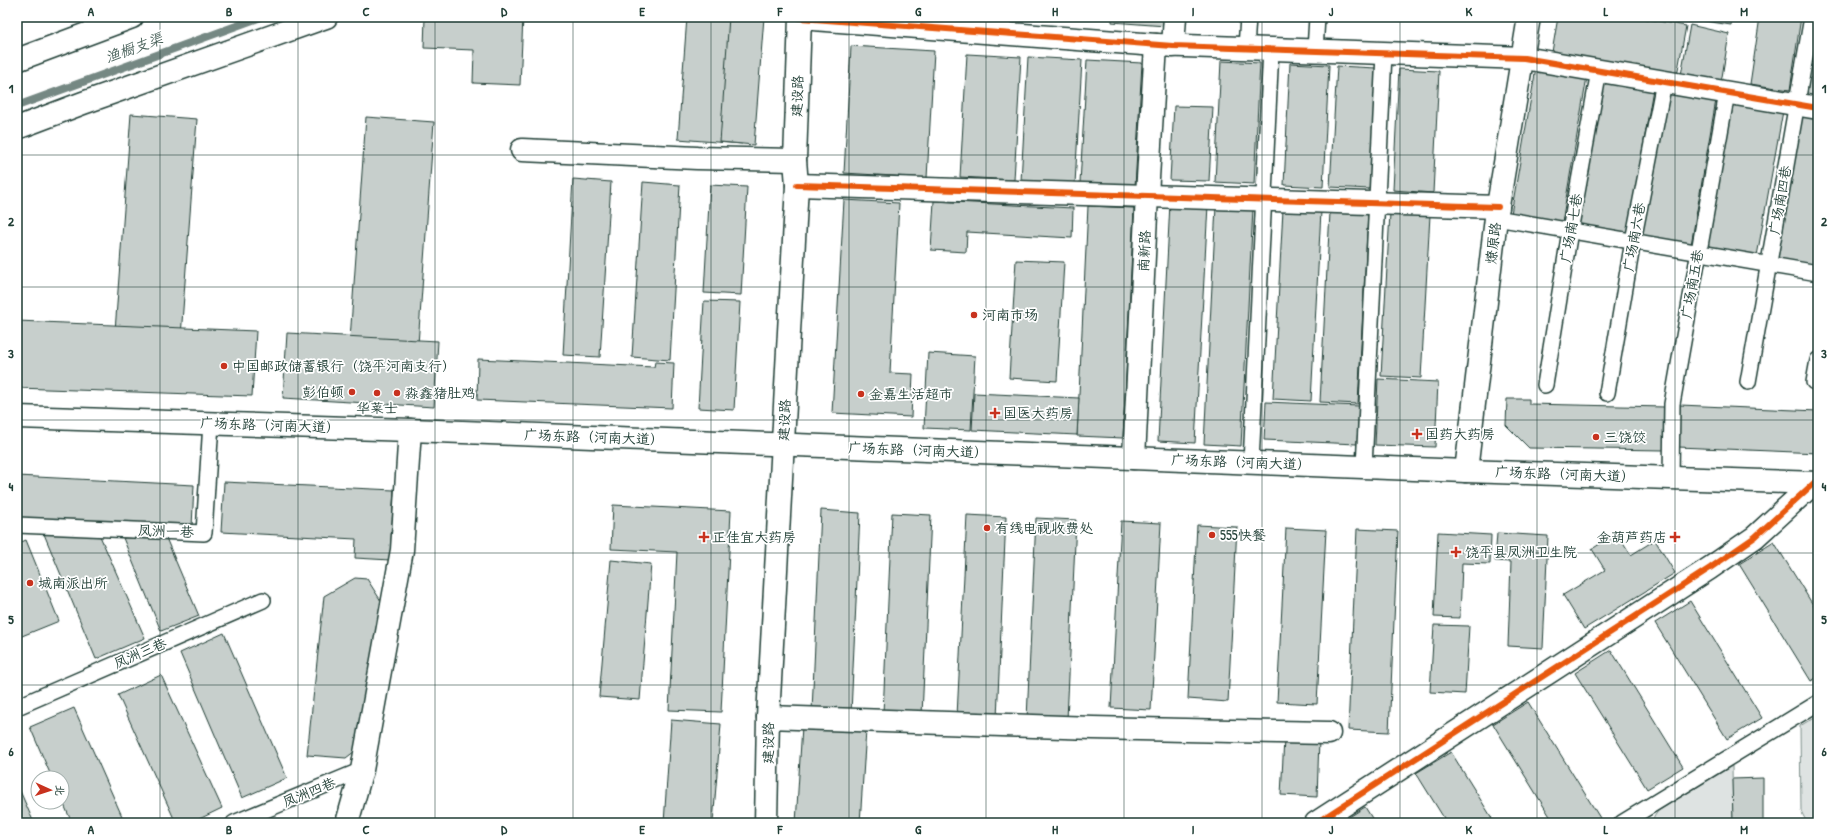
<svg xmlns="http://www.w3.org/2000/svg" width="1835" height="840" viewBox="0 0 1835 840" font-family="'Patrick Hand','LXGW WenKai TC',sans-serif">
	<style>
		.green { fill: #dee3e2; stroke: #7e908b }
		.lines { fill: none; stroke-linecap: round; stroke-linejoin: round }
		.stream { stroke: #758883; stroke-width: 8 }
		.building { fill: #c7cfcc; stroke: #1f3d34 }
		.service-casing { stroke: #1f3d34; stroke-width: 18 }
		.minor-casing { stroke: #1f3d34; stroke-width: 25 }
		.tertiary-casing { stroke: #1f3d34; stroke-width: 25 }
		.secondary-casing { stroke: #1f3d34; stroke-width: 25 }
		.primary-casing { stroke: #1f3d34; stroke-width: 25 }
		.service { stroke: #fff; stroke-width: 15 }
		.minor { stroke: #fff; stroke-width: 22 }
		.tertiary { stroke: #fff; stroke-width: 22 }
		.secondary { stroke: #fff; stroke-width: 22 }
		.primary { stroke: #fff; stroke-width: 22 }
		.cycleway-casing { stroke: #fff; stroke-width: 8 }
		.cycleway { stroke: #e8590c; stroke-width: 6 }
		.grid { fill: none; stroke: #1f3d34; stroke-width: 1; stroke-opacity: 0.55 }
		.poi-dot { fill: #c8321e; stroke: #fff; stroke-width: 1.5 }
		.labels { text-anchor: middle; stroke-width: 3.5; stroke-linejoin: round; paint-order: stroke }
		.street-label { font-size: 14px; fill: #1f3d34; stroke: #fff }
		.poi-label { font-size: 14px; fill: #1f3d34; stroke: #fff; text-anchor: start }
		.water-label { font-size: 15px; font-style: italic; fill: #4a625b; stroke: #fff }
		.neatline { fill: none; stroke: #1f3d34; stroke-width: 1.5 }
		.grid-label { font-size: 13px; text-anchor: middle; font-weight: bold; fill: #1f3d34 }
	</style>
	<rect width="100%" height="100%" fill="#fff"/>
	<filter id="ink" filterUnits="userSpaceOnUse"><feTurbulence type="fractalNoise" baseFrequency=".025" numOctaves="2"/><feDisplacementMap in="SourceGraphic" scale="8" xChannelSelector="R" yChannelSelector="G"/><feConvolveMatrix kernelMatrix="1 2 1 2 8 2 1 2 1" color-interpolation-filters="sRGB"/></filter>
	<g filter="url(#ink)">
		<g class="green">
			<polygon points="1818,715 1818,823 1807,823 1801,811 1800,726"/>
			<polygon points="1732,766 1733,823 1653,823 1654,817 1658,811"/>
		</g>
		<g class="lines">
			<polyline class="stream" points="17,106 261,17"/>
		</g>
		<g class="building">
			<polygon points="425,17 523,17 520,85 473,83 474,50 424,48"/>
			<polygon points="687,17 751,17 742,144 678,139"/>
			<polygon points="729,17 764,17 754,145 720,142"/>
			<polygon points="1112,17 1166,17 1165,26 1112,22"/>
			<polygon points="1558,17 1636,17 1686,26 1677,75 1552,52"/>
			<polygon points="1654,17 1684,17 1683,23"/>
			<polygon points="1699,17 1732,17 1731,25 1698,20"/>
			<polygon points="1760,17 1801,17 1790,90 1750,84"/>
			<polygon points="1690,25 1729,34 1721,83 1681,75"/>
			<polygon points="1818,27 1818,98 1806,96"/>
			<polygon points="851,46 934,51 927,178 844,173"/>
			<polygon points="967,54 1021,57 1014,180 960,177"/>
			<polygon points="1028,57 1082,60 1075,184 1021,181"/>
			<polygon points="1087,60 1142,63 1135,187 1080,183"/>
			<polygon points="1221,61 1260,63 1254,184 1215,182"/>
			<polygon points="1290,63 1329,65 1323,187 1284,185"/>
			<polygon points="1337,66 1376,68 1370,189 1330,187"/>
			<polygon points="1536,68 1587,77 1562,222 1511,214"/>
			<polygon points="1399,69 1439,71 1433,193 1393,190"/>
			<polygon points="1603,80 1653,89 1628,234 1578,225"/>
			<polygon points="1666,92 1716,100 1691,245 1641,237"/>
			<polygon points="1732,102 1783,111 1757,256 1707,247"/>
			<polygon points="1174,106 1213,107 1209,181 1170,180"/>
			<polygon points="1801,113 1818,116 1818,266 1776,258"/>
			<polygon points="131,114 197,119 178,377 112,372"/>
			<polygon points="366,117 434,122 415,386 347,381"/>
			<polygon points="573,179 611,182 600,357 563,355"/>
			<polygon points="643,182 680,185 670,360 632,357"/>
			<polygon points="710,185 747,187 741,295 704,293"/>
			<polygon points="844,200 899,203 890,373 913,374 911,417 832,413"/>
			<polygon points="934,201 1073,208 1072,238 967,232 966,252 931,250"/>
			<polygon points="1170,203 1208,205 1195,443 1158,441"/>
			<polygon points="1088,206 1134,208 1123,438 1077,436"/>
			<polygon points="1216,206 1253,208 1241,446 1204,444"/>
			<polygon points="1283,209 1321,211 1311,401 1273,399"/>
			<polygon points="1330,212 1368,214 1358,404 1320,402"/>
			<polygon points="1390,213 1430,215 1421,378 1381,376"/>
			<polygon points="1016,260 1064,262 1057,381 1009,378"/>
			<polygon points="704,301 740,302 734,410 698,408"/>
			<polygon points="17,321 256,331 252,396 17,388"/>
			<polygon points="287,333 438,341 434,407 283,398"/>
			<polygon points="928,353 975,356 971,430 924,428"/>
			<polygon points="478,359 654,367 655,362 674,363 672,408 477,400"/>
			<polygon points="1378,379 1438,382 1435,447 1375,445"/>
			<polygon points="974,393 1079,398 1077,435 972,430"/>
			<polygon points="1507,399 1529,399 1529,404 1665,407 1664,450 1529,448 1506,425"/>
			<polygon points="1266,402 1359,406 1357,444 1264,440"/>
			<polygon points="1680,405 1818,411 1818,453 1678,447"/>
			<polygon points="17,476 194,485 192,527 17,518"/>
			<polygon points="224,482 394,490 390,560 355,558 356,539 221,532"/>
			<polygon points="613,505 731,511 721,712 669,710 677,552 611,549"/>
			<polygon points="821,510 860,513 851,713 812,711"/>
			<polygon points="892,513 931,515 922,715 883,713"/>
			<polygon points="967,515 1006,517 997,718 957,716"/>
			<polygon points="1036,518 1076,520 1067,720 1027,719"/>
			<polygon points="1121,521 1161,523 1151,710 1111,708"/>
			<polygon points="1197,525 1237,527 1228,702 1188,699"/>
			<polygon points="1286,528 1326,530 1317,704 1277,702"/>
			<polygon points="1357,529 1398,531 1389,732 1348,730"/>
			<polygon points="1438,532 1491,535 1490,564 1462,563 1460,618 1434,617"/>
			<polygon points="1497,533 1548,536 1543,648 1508,646 1511,562 1495,561"/>
			<polygon points="1617,533 1631,555 1655,540 1675,573 1584,629 1563,595 1605,570 1592,549"/>
			<polygon points="44,534 100,536 145,638 96,659"/>
			<polygon points="123,538 166,538 199,616 161,631"/>
			<polygon points="26,540 59,621 17,638 17,544"/>
			<polygon points="1774,542 1818,613 1818,677 1811,681 1739,564"/>
			<polygon points="611,560 651,564 640,700 599,697"/>
			<polygon points="355,578 367,579 383,604 359,748 346,758 307,755 324,596"/>
			<polygon points="1690,601 1762,718 1727,739 1655,623"/>
			<polygon points="1434,625 1469,626 1465,694 1430,692"/>
			<polygon points="224,633 287,778 242,798 180,653"/>
			<polygon points="1611,650 1683,767 1647,789 1575,673"/>
			<polygon points="161,675 222,808 191,823 176,823 118,695"/>
			<polygon points="1528,702 1600,818 1593,823 1554,823 1493,724"/>
			<polygon points="74,708 125,823 72,823 62,800 62,778 52,778 30,727"/>
			<polygon points="671,720 721,724 713,823 664,823"/>
			<polygon points="802,726 866,730 860,823 796,823"/>
			<polygon points="1284,739 1319,740 1317,797 1281,795"/>
			<polygon points="1451,752 1495,823 1447,823 1416,773"/>
			<polygon points="1763,778 1763,823 1733,823 1732,779"/>
			<polygon points="17,784 34,823 17,823"/>
			<polygon points="1365,807 1375,823 1340,823"/>
		</g>
		<g class="lines">
			<defs>
				<g id="service">
					<polyline points="1246,48 1248,17"/>
					<polyline points="1315,51 1317,17"/>
					<polyline points="1496,218 1818,273"/>
					<polyline points="1748,382 1812,17"/>
					<polyline points="1814,382 1818,360"/>
					<polyline points="1545,385 1570,231 1599,71"/>
					<polyline points="1607,393 1633,241 1664,82"/>
					<polyline points="1251,463 1271,49"/>
					<polyline points="1364,467 1384,54"/>
					<polyline points="1671,478 1672,404 1727,93"/>
					<polyline points="17,525 204,533 211,423"/>
					<polyline points="17,707 263,600"/>
					<polyline points="234,823 362,770"/>
					<polyline points="1622,823 1818,703"/>
				</g>
				<g id="minor">
					<polyline points="1173,46 1175,17"/>
					<polyline points="17,128 83,103 326,17"/>
					<polyline points="522,150 697,158 795,160"/>
					<polyline points="797,185 1498,207"/>
					<polyline points="1134,458 1147,195 1156,45 1524,58 1818,108"/>
					<polyline points="768,717 1093,728 1329,733"/>
					<polyline points="347,823 362,770 402,550 410,430"/>
					<polyline points="1316,823 1710,568 1755,537 1814,483"/>
				</g>
				<g id="tertiary">
					<polyline points="800,18 1156,45"/>
					<polyline points="17,60 132,17"/>
				</g>
				<g id="secondary">
					<polyline points="1466,471 1496,218 1529,17"/>
					<polyline points="766,823 768,717 797,185 795,160 800,17"/>
				</g>
				<polyline id="primary" points="17,417 410,430 1466,471 1818,483"/>
			</defs>
			<use href="#service" class="service-casing"/>
			<use href="#minor" class="minor-casing"/>
			<use href="#tertiary" class="tertiary-casing"/>
			<use href="#secondary" class="secondary-casing"/>
			<use href="#primary" class="primary-casing"/>
			<use href="#service" class="service"/>
			<use href="#minor" class="minor"/>
			<use href="#tertiary" class="tertiary"/>
			<use href="#secondary" class="secondary"/>
			<use href="#primary" class="primary"/>
			<defs>
				<g id="cycleway">
					<polyline points="800,18 1173,46 1524,58 1818,108"/>
					<polyline points="797,185 1498,207"/>
					<polyline points="1316,823 1710,568 1755,537 1814,483"/>
				</g>
			</defs>
			<use href="#cycleway" class="cycleway-casing"/>
			<use href="#cycleway" class="cycleway"/>
		</g>
	</g>
	<path class="grid" d="M160,17V823M298,17V823M435,17V823M573,17V823M711,17V823M849,17V823M986,17V823M1124,17V823M1262,17V823M1400,17V823M1537,17V823M1675,17V823M17,155H1818M17,287H1818M17,420H1818M17,553H1818M17,685H1818"/>
	<g class="poi-dot">
		<circle cx="974" cy="315" r="4"/>
		<circle cx="224" cy="366" r="4"/>
		<circle cx="352" cy="392" r="4"/>
		<circle cx="377" cy="393" r="4"/>
		<circle cx="397" cy="393" r="4"/>
		<circle cx="861" cy="394" r="4"/>
		<path d="M993 407h4v4h4v4h-4v4h-4v-4h-4v-4h4z"/>
		<path d="M1415 428h4v4h4v4h-4v4h-4v-4h-4v-4h4z"/>
		<circle cx="1596" cy="437" r="4"/>
		<circle cx="987" cy="528" r="4"/>
		<circle cx="1212" cy="535" r="4"/>
		<path d="M702 531h4v4h4v4h-4v4h-4v-4h-4v-4h4z"/>
		<path d="M1673 531h4v4h4v4h-4v4h-4v-4h-4v-4h4z"/>
		<path d="M1454 546h4v4h4v4h-4v4h-4v-4h-4v-4h4z"/>
		<circle cx="30" cy="583" r="4"/>
	</g>
	<g class="labels">
		<g class="street-label">
			<text transform="translate(797 96) rotate(-88)" y="5">建设路</text>
			<text transform="translate(1780 200) rotate(-80)" y="5">广场南四巷</text>
			<text transform="translate(1571 228) rotate(-80)" y="5">广场南七巷</text>
			<text transform="translate(1634 237) rotate(-80)" y="5">广场南六巷</text>
			<text transform="translate(1493 243) rotate(-83)" y="5">燎原路</text>
			<text transform="translate(1144 251) rotate(-87)" y="5">南新路</text>
			<text transform="translate(1692 284) rotate(-80)" y="5">广场南五巷</text>
			<text transform="translate(784 420) rotate(-87)" y="5">建设路</text>
			<text transform="translate(270 425) rotate(2)" y="5">广场东路（河南大道）</text>
			<text transform="translate(594 437) rotate(2)" y="5">广场东路（河南大道）</text>
			<text transform="translate(918 450) rotate(2)" y="5">广场东路（河南大道）</text>
			<text transform="translate(1241 462) rotate(2)" y="5">广场东路（河南大道）</text>
			<text transform="translate(1565 474) rotate(2)" y="5">广场东路（河南大道）</text>
			<text transform="translate(166 531) rotate(2)" y="5">凤洲一巷</text>
			<text transform="translate(140 653) rotate(-23)" y="5">凤洲三巷</text>
			<text transform="translate(768 743) rotate(-89)" y="5">建设路</text>
			<text transform="translate(309 792) rotate(-22)" y="5">凤洲四巷</text>
		</g>
		<g class="poi-label">
			<text x="982" y="320">河南市场</text>
			<text x="232" y="371">中国邮政储蓄银行（饶平河南支行）</text>
			<text x="344" y="397" text-anchor="end">彭伯顿</text>
			<text x="405" y="398">淼鑫猪肚鸡</text>
			<text x="869" y="399">金嘉生活超市</text>
			<text x="377" y="413" text-anchor="middle">华莱士</text>
			<text x="1003" y="418">国医大药房</text>
			<text x="1425" y="439">国药大药房</text>
			<text x="1604" y="442">三饶饺</text>
			<text x="995" y="533">有线电视收费处</text>
			<text x="1220" y="540">555快餐</text>
			<text x="712" y="542">正佳宜大药房</text>
			<text x="1667" y="542" text-anchor="end">金葫芦药店</text>
			<text x="1465" y="557">饶平县凤洲卫生院</text>
			<text x="38" y="588">城南派出所</text>
		</g>
		<g class="water-label">
			<text transform="translate(134 48) rotate(-20)" y="5">渔橱支渠</text>
		</g>
	</g>
	<rect width="1835" height="840" fill="none" stroke="#fff" stroke-width="44"/>
	<g transform="translate(50 790) rotate(93)"><circle r="19" fill="#ffffff" stroke="#a5b1ae"/>
	<path d="M0-3L7 15L0 10L-7 15Z" fill="#c8321e"/>
	<text y="-6" font-size="11" font-weight="bold" text-anchor="middle" fill="#1f3d34">北</text>
	</g>
	<rect x="22" y="22" width="1791" height="796" class="neatline"/>
	<g class="grid-label">
		<text x="91" y="16">A</text>
		<text x="229" y="16">B</text>
		<text x="366" y="16">C</text>
		<text x="504" y="16">D</text>
		<text x="642" y="16">E</text>
		<text x="780" y="16">F</text>
		<text x="918" y="16">G</text>
		<text x="1055" y="16">H</text>
		<text x="1193" y="16">I</text>
		<text x="1331" y="16">J</text>
		<text x="1469" y="16">K</text>
		<text x="1606" y="16">L</text>
		<text x="1744" y="16">M</text>
		<text x="11" y="93">1</text>
		<text x="1824" y="93">1</text>
		<text x="11" y="226">2</text>
		<text x="1824" y="226">2</text>
		<text x="11" y="358">3</text>
		<text x="1824" y="358">3</text>
		<text x="11" y="491">4</text>
		<text x="1824" y="491">4</text>
		<text x="11" y="624">5</text>
		<text x="1824" y="624">5</text>
		<text x="11" y="756">6</text>
		<text x="1824" y="756">6</text>
		<text x="91" y="834">A</text>
		<text x="229" y="834">B</text>
		<text x="366" y="834">C</text>
		<text x="504" y="834">D</text>
		<text x="642" y="834">E</text>
		<text x="780" y="834">F</text>
		<text x="918" y="834">G</text>
		<text x="1055" y="834">H</text>
		<text x="1193" y="834">I</text>
		<text x="1331" y="834">J</text>
		<text x="1469" y="834">K</text>
		<text x="1606" y="834">L</text>
		<text x="1744" y="834">M</text>
	</g>
</svg>
